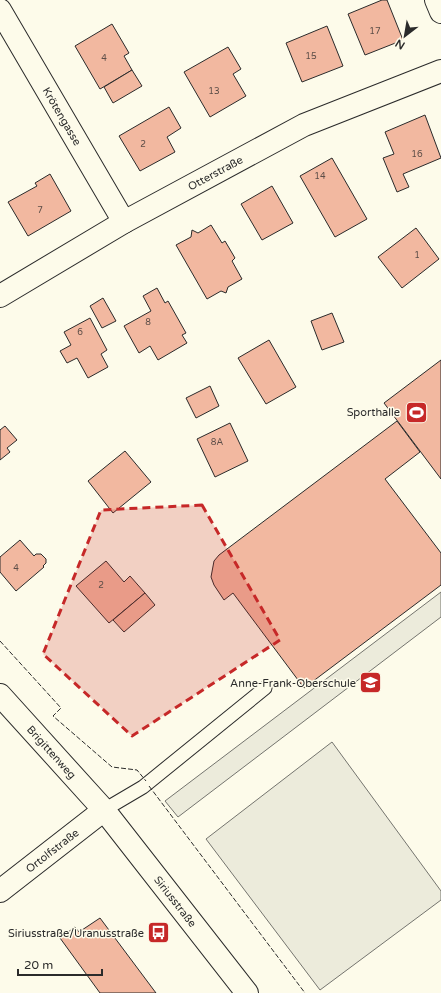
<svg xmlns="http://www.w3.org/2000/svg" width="441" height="993" viewBox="0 0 441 993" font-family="'Varela Round',sans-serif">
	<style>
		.green { fill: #ecebdb; stroke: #74746e }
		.building { fill: #f2b8a0; stroke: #2b2b2b }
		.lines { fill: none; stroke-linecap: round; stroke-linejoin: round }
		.lane-casing { stroke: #2b2b2b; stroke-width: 15 }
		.street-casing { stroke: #2b2b2b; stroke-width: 24 }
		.secondary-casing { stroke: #2b2b2b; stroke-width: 24 }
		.lane { stroke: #fdfbea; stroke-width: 13 }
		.street { stroke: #fdfbea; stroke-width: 22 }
		.secondary { stroke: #fdfbea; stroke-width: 22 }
		.fence { stroke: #2b2b2b; stroke-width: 1; stroke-dasharray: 5 2; stroke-linecap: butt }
		.marked { fill: #c62828; fill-opacity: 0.2; stroke: #c62828; stroke-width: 3; stroke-dasharray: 8 5; stroke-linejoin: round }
		.labels { text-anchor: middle; stroke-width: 3; stroke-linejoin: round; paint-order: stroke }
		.number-label { font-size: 9px; fill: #5d4e48 }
		.street-label { font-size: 11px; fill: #2b2b2b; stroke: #fdfbea }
		.poi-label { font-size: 11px; fill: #2b2b2b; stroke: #fdfbea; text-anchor: end }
	</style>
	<rect width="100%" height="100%" fill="#fdfbea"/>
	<g class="green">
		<polygon points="441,592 441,617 178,817 165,801"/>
		<polygon points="332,742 441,891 441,900 320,990 206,839"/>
	</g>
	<g class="building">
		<polygon points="382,0 387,0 403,40 365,55 348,14"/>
		<polygon points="112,24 129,53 124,56 132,70 100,89 75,46"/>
		<polygon points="327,26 343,66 302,82 286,43"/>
		<polygon points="228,47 241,69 233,74 246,96 210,117 184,72"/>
		<polygon points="132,70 142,86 113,103 104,87"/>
		<polygon points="169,107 181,128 167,137 175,152 140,171 119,136"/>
		<polygon points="425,115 441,158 403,174 409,187 397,192 383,158 394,154 385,132"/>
		<polygon points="332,158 367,219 335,237 300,176"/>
		<polygon points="50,174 71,211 28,236 8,202 37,186 35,183"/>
		<polygon points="272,186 293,223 262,240 241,204"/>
		<polygon points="211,225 222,243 225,241 235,258 232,261 242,279 228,287 226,293 221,291 207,299 176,245 191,237 192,230 198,233"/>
		<polygon points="416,228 439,259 402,288 378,257"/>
		<polygon points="157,288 165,303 168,301 186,333 182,335 187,343 158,360 150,346 139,353 124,326 151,311 143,296"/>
		<polygon points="103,298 116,321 102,328 90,306"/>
		<polygon points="332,313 344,342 322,350 311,321"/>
		<polygon points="90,318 107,350 101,354 108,367 88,378 77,358 67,363 60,351 71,345 64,332"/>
		<polygon points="269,340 296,387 266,404 238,358"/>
		<polygon points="441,360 441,479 384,403"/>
		<polygon points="210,386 219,406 196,418 186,398"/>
		<polygon points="397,421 420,452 385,479 441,553 441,585 304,688 233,593 224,600 214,585 211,577 214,561 219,555"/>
		<polygon points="230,423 248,461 215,477 197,439"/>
		<polygon points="5,426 17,440 7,448 10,452 0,460 0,430"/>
		<polygon points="125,451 151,482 113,513 88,481"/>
		<polygon points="20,540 34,556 36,554 41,554 46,559 46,563 43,566 44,567 16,591 0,572 0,557"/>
		<polygon points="106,561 124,582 130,576 145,593 109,623 76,586"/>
		<polygon points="145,593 155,605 124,632 113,620"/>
		<polygon points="100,918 156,993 100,993 60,938 75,927 79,932"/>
	</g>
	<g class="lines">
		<defs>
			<polyline id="lane" points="104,810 143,787 265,688"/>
			<g id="street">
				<polyline points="436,0 441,12"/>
				<path id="s1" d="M0,10L124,222"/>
				<path id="s2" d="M0,296L124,222L304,125L441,71"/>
			</g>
			<g id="secondary">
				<path id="s3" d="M0,695L104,810L247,993"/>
				<path id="s4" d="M0,891L104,810"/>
			</g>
		</defs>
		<use href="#lane" class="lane-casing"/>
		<use href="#street" class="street-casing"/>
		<use href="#secondary" class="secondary-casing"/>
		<use href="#lane" class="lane"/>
		<use href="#street" class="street"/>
		<use href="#secondary" class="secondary"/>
		<g class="fence">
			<polyline points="0,641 61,708 53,716 112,767 137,770 146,781"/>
			<polyline points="149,786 305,993"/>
		</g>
	</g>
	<path class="marked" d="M202,505L280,640L132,736L43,654L101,510Z"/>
	<defs>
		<symbol id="stadium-square" viewBox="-11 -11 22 22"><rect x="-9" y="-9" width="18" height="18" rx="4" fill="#c62828" stroke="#fdfbea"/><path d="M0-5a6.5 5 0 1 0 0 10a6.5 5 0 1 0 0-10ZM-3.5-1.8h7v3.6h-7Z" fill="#fff"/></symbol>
		<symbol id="school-square" viewBox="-11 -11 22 22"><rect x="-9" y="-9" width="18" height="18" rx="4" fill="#c62828" stroke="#fdfbea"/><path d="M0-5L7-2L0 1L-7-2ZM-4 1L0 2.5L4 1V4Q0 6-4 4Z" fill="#fff"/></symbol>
		<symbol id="bus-square" viewBox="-11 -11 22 22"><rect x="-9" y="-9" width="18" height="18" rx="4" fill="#c62828" stroke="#fdfbea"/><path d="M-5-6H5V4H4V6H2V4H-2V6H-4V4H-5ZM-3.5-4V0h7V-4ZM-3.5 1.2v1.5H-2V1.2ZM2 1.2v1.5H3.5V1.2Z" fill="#fff"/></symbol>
	</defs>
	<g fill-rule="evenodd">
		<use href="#stadium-square" x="404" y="400" width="25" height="25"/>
		<use href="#school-square" x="358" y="670" width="25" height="25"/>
		<use href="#bus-square" x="146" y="920" width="25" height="25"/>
	</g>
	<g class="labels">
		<g class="number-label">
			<text x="375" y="34">17</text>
			<text x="311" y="59">15</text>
			<text x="104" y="61">4</text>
			<text x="214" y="94">13</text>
			<text x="143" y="147">2</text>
			<text x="417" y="157">16</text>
			<text x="320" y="179">14</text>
			<text x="40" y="213">7</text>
			<text x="417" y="258">1</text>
			<text x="148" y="325">8</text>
			<text x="80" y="335">6</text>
			<text x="217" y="445">8A</text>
			<text x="16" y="571">4</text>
			<text x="101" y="588">2</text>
		</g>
		<g class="street-label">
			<text dy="4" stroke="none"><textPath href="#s1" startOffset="123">Krötengasse</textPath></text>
			<text dy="4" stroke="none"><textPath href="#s2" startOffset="248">Otterstraße</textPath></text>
			<text dy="4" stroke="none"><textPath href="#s3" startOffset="77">Brigittenweg</textPath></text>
			<text dy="4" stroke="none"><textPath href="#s4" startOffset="66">Ortolfstraße</textPath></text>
			<text dy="4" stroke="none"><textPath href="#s3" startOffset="271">Siriusstraße</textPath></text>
		</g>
		<g class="poi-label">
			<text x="400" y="416">Sporthalle</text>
			<text x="356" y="687">Anne-Frank-Oberschule</text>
			<text x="144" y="937">Siriusstraße/Uranusstraße</text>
		</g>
	</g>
	<g transform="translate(405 36) rotate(211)" stroke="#fdfbea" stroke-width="3" paint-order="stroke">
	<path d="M0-3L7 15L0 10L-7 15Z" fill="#2b2b2b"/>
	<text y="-6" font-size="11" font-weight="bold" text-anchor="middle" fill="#2b2b2b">N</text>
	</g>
	<path d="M18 969v6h84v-6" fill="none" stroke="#2b2b2b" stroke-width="2"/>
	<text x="24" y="969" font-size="12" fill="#2b2b2b" stroke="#fdfbea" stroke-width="3" paint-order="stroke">20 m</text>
</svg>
